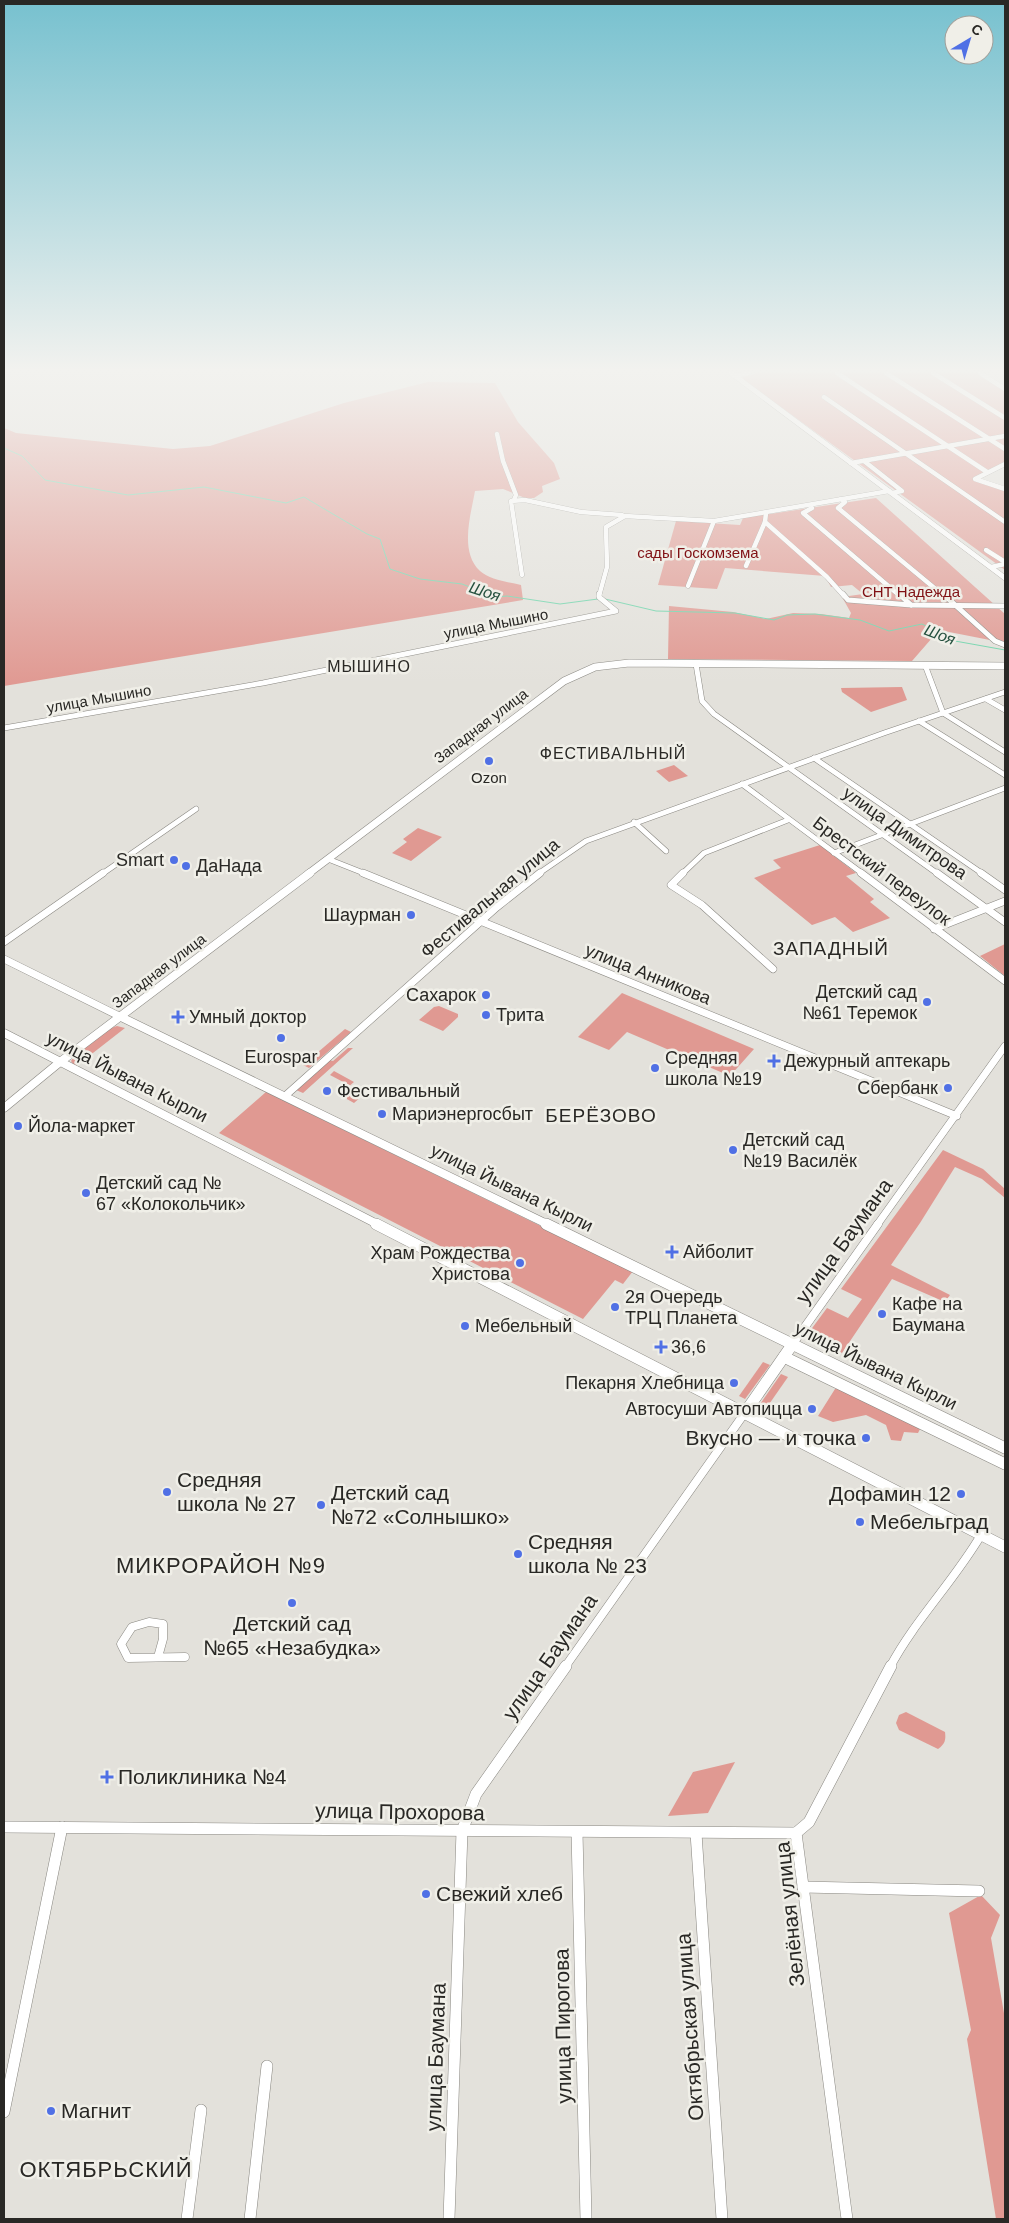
<svg xmlns="http://www.w3.org/2000/svg" width="1009" height="2223" viewBox="0 0 1009 2223" font-family="Helvetica,sans-serif">
	<style>
		.green { fill: #e09992 }
		.lines { fill: none; stroke-linecap: round; stroke-linejoin: round }
		.stream { stroke: #6dd4aa; stroke-width: 1 }
		.minor-far4-casing { stroke: #898781; stroke-width: 5 }
		.minor-far3-casing { stroke: #898781; stroke-width: 6 }
		.minor-far2-casing { stroke: #898781; stroke-width: 8 }
		.minor-far1-casing { stroke: #898781; stroke-width: 9 }
		.minor-casing { stroke: #898781; stroke-width: 12 }
		.major-far3-casing { stroke: #898781; stroke-width: 5.5 }
		.major-far2-casing { stroke: #898781; stroke-width: 8 }
		.major-far1-casing { stroke: #898781; stroke-width: 9 }
		.major-casing { stroke: #898781; stroke-width: 12 }
		.minor-far4 { stroke: #fff; stroke-width: 4.5 }
		.minor-far3 { stroke: #fff; stroke-width: 5 }
		.minor-far2 { stroke: #fff; stroke-width: 7 }
		.minor-far1 { stroke: #fff; stroke-width: 8 }
		.minor { stroke: #fff; stroke-width: 11 }
		.major-far3 { stroke: #fff; stroke-width: 5 }
		.major-far2 { stroke: #fff; stroke-width: 7 }
		.major-far1 { stroke: #fff; stroke-width: 8 }
		.major { stroke: #fff; stroke-width: 11 }
		.poi-dot { fill: #5070e5; stroke: #f0efe8; stroke-width: 2 }
		.labels { text-anchor: middle; stroke-width: 5; stroke-linejoin: round; paint-order: stroke }
		.far-park-label { font-size: 15px; fill: #801115; stroke: #f0efe8 }
		.far-street-label { font-size: 15px; fill: #292825; stroke: #f0efe8 }
		.far-poi-label { font-size: 15px; fill: #292825; stroke: #f0efe8 }
		.far-water-label { font-size: 16px; font-style: italic; fill: #25513f; stroke: #f0efe8 }
		.far-neighbourhood-label { font-size: 16px; letter-spacing: 1px; fill: #292825; stroke: #f0efe8 }
		.street-label { font-size: 18px; fill: #292825; stroke: #f0efe8 }
		.poi-label { font-size: 18px; fill: #292825; stroke: #f0efe8; text-anchor: start }
		.neighbourhood-label { font-size: 19px; letter-spacing: 1px; fill: #292825; stroke: #f0efe8 }
		.near-street-label { font-size: 21px; fill: #292825; stroke: #f0efe8 }
		.near-poi-label { font-size: 21px; fill: #292825; stroke: #f0efe8; text-anchor: start }
		.near-neighbourhood-label { font-size: 22px; letter-spacing: 1px; fill: #292825; stroke: #f0efe8 }
	</style>
	<rect width="100%" height="100%" fill="#e3e1db"/>
	<g class="green">
		<polygon points="757,373 978,373 1005,390 1005,463 973,478 1005,489 1005,570 741,378"/>
		<path d="M428,382L495,383L518,422L554,463L560,479L542,486L543,492L534,498H525L503,489L475,491C471,514 459,552 480,571C490,580 508,582 521,585L523,600L4,686V428L16,433L173,449L210,446L344,403Z"/>
		<polygon points="876,498 1005,614 1005,643 939,630 912,661 668,659 669,606 733,612 766,619 793,613 821,614 849,618 851,613 842,597 863,594 852,585 831,587 825,576 725,568 717,589 658,585 676,521 740,525 743,518"/>
		<polygon points="902,687 907,700 871,712 842,692 841,688"/>
		<polygon points="674,765 688,776 669,782 656,771"/>
		<polygon points="418,828 442,837 411,861 392,853 407,842 403,839"/>
		<polygon points="820,845 856,873 846,876 874,899 870,902 890,918 853,932 835,917 812,925 754,878 781,868 773,860"/>
		<polygon points="1005,944 1005,976 980,956"/>
		<polygon points="622,993 754,1049 730,1076 627,1032 609,1050 578,1037"/>
		<polygon points="439,1006 458,1014 458,1017 443,1031 419,1020 434,1007"/>
		<polygon points="117,1026 125,1028 75,1067 71,1061 75,1055 111,1028"/>
		<polygon points="345,1029 351,1032 309,1068 303,1065"/>
		<polygon points="348,1048 353,1048 303,1093 296,1090 329,1060 333,1061"/>
		<polygon points="334,1071 354,1082 347,1088 362,1096 354,1103 345,1098 349,1094 341,1090 347,1084 330,1075"/>
		<polygon points="266,1092 633,1271 623,1284 615,1280 583,1319 219,1133"/>
		<polygon points="943,1150 983,1169 1005,1189 1005,1198 982,1179 955,1167 920,1223 891,1265 950,1295 945,1302 892,1279 842,1353 807,1335 827,1308 848,1318 862,1299 841,1289"/>
		<polygon points="763,1362 770,1365 745,1399 739,1396"/>
		<polygon points="781,1374 788,1377 765,1410 758,1407"/>
		<polygon points="842,1388 915,1424 920,1429 918,1433 904,1432 901,1441 891,1440 886,1425 866,1415 833,1422 818,1416 835,1389"/>
		<path d="M906,1712L945,1732C946,1740 945,1744 938,1749L899,1730L896,1723L899,1715Z"/>
		<polygon points="735,1762 708,1813 668,1816 693,1772"/>
		<polygon points="981,1895 1000,1915 991,1938 1005,2019 1005,2219 996,2219 967,2039 971,2030 949,1913"/>
	</g>
	<g class="lines">
		<g class="stream">
			<polyline points="4,448 22,456 45,480 128,495 204,487 286,503 304,497 367,534 380,539 390,569 420,579 462,584 496,597 507,596 560,604 598,599"/>
			<polyline points="605,599 656,611 735,613 774,620 787,615 815,614 860,620 889,631 922,624 955,641 1005,650"/>
		</g>
		<defs>
			<g id="minor-far4">
				<polyline points="837,373 987,472"/>
				<polyline points="886,373 1005,449"/>
				<polyline points="933,373 1005,418"/>
				<polyline points="980,373 1005,389"/>
				<polyline points="734,376 749,373"/>
				<polyline points="824,397 1005,522"/>
				<polyline points="497,434 503,461 516,495 514,500"/>
				<polyline points="864,461 902,491 892,493"/>
				<polyline points="851,463 1005,436"/>
				<polyline points="1005,464 975,479 1005,489"/>
				<polyline points="841,499 845,502 838,508 944,596"/>
				<polyline points="812,508 803,513 900,596"/>
				<polyline points="766,513 765,522 827,577 844,596"/>
				<polyline points="986,550 1005,562"/>
				<polyline points="746,566 765,522"/>
				<polyline points="991,567 1005,564"/>
				<polyline points="522,575 511,501 525,500 581,512 622,515"/>
				<polyline points="688,586 714,521"/>
				<polyline points="599,596 607,567 606,527 625,516 714,521 889,491"/>
			</g>
			<g id="minor-far3">
				<polyline points="843,594 848,600 911,605 1005,606"/>
				<polyline points="899,594 911,605"/>
				<polyline points="943,594 995,641 1005,645"/>
				<polyline points="696,664 702,701 714,714 938,874"/>
				<polyline points="925,665 943,713"/>
				<polyline points="986,699 1005,710"/>
				<polyline points="943,713 1005,752"/>
				<polyline points="919,721 1005,775"/>
				<polyline points="4,728 263,683 616,611 599,597 599,594"/>
				<polyline points="814,758 983,874"/>
				<polyline points="742,784 863,874"/>
				<polyline points="634,822 666,851"/>
				<polyline points="834,853 1005,788"/>
				<polyline points="328,859 366,874"/>
				<polyline points="102,874 196,809"/>
				<polyline points="538,874 586,841 884,733 1005,692"/>
				<polyline points="682,874 704,853 788,820"/>
			</g>
			<g id="minor-far2">
				<polyline points="363,873 957,1116"/>
				<polyline points="683,873 671,885 702,905 773,969"/>
				<polyline points="861,873 1005,981"/>
				<polyline points="937,873 1005,922"/>
				<polyline points="981,873 1005,890"/>
				<polyline points="934,929 1005,901"/>
				<polyline points="4,942 103,873"/>
				<polyline points="4,959 121,1017"/>
				<polyline points="285,1096 497,907 540,873"/>
				<polyline points="877,1225 1005,1046"/>
			</g>
			<g id="minor-far1">
				<polyline points="792,1345 878,1224"/>
				<polyline points="158,1657 163,1639 163,1624 149,1622 132,1627 121,1644 128,1658 185,1657"/>
				<polyline points="565,1667 744,1414"/>
				<path d="M890,1667C915,1620 954,1581 981,1535"/>
			</g>
			<g id="minor">
				<polyline points="4,1827 796,1833"/>
				<polyline points="577,1832 586,2219"/>
				<polyline points="696,1833 722,2219"/>
				<polyline points="796,1833 847,2219"/>
				<polyline points="796,1833 809,1822 891,1666"/>
				<polyline points="803,1887 979,1891"/>
				<polyline points="4,2112 62,1827"/>
				<polyline points="187,2219 201,2110"/>
				<polyline points="250,2219 267,2066"/>
				<polyline points="449,2219 462,1831 476,1794 566,1666"/>
			</g>
			<polyline id="major-far3" points="731,373 1005,578"/>
			<polyline id="major-far2" points="308,874 564,681 595,667 629,663 1005,666"/>
			<g id="major-far1">
				<polyline points="121,1017 549,1225"/>
				<polyline points="4,1033 379,1225"/>
				<polyline points="4,1108 60,1062 310,873"/>
			</g>
			<g id="major">
				<polyline points="376,1224 1005,1547"/>
				<polyline points="546,1224 1005,1448"/>
				<polyline points="784,1357 1005,1464"/>
				<polyline points="744,1414 792,1345"/>
			</g>
		</defs>
		<use href="#minor-far4" class="minor-far4-casing"/>
		<use href="#minor-far3" class="minor-far3-casing"/>
		<use href="#minor-far2" class="minor-far2-casing"/>
		<use href="#minor-far1" class="minor-far1-casing"/>
		<use href="#minor" class="minor-casing"/>
		<use href="#major-far3" class="major-far3-casing"/>
		<use href="#major-far2" class="major-far2-casing"/>
		<use href="#major-far1" class="major-far1-casing"/>
		<use href="#major" class="major-casing"/>
		<use href="#minor-far4" class="minor-far4"/>
		<use href="#minor-far3" class="minor-far3"/>
		<use href="#minor-far2" class="minor-far2"/>
		<use href="#minor-far1" class="minor-far1"/>
		<use href="#minor" class="minor"/>
		<use href="#major-far3" class="major-far3"/>
		<use href="#major-far2" class="major-far2"/>
		<use href="#major-far1" class="major-far1"/>
		<use href="#major" class="major"/>
	</g>
	<linearGradient id="sky" x2="0" y2="1"><stop stop-color="#77c1cf"/><stop offset="0.54" stop-color="#f2f2ef"/><stop offset="1" stop-color="#f2f2ef" stop-opacity="0"/></linearGradient>
	<rect width="1009" height="685" fill="url(#sky)"/>
	<g class="poi-dot">
		<circle cx="489" cy="761" r="5"/>
		<circle cx="174" cy="860" r="5"/>
		<circle cx="186" cy="866" r="5"/>
		<circle cx="411" cy="915" r="5"/>
		<circle cx="486" cy="995" r="5"/>
		<circle cx="927" cy="1002" r="5"/>
		<circle cx="486" cy="1015" r="5"/>
		<path d="M175.5 1009.5h5v5h5v5h-5v5h-5v-5h-5v-5h5z"/>
		<circle cx="281" cy="1038" r="5"/>
		<path d="M771.5 1053.5h5v5h5v5h-5v5h-5v-5h-5v-5h5z"/>
		<circle cx="655" cy="1068" r="5"/>
		<circle cx="948" cy="1088" r="5"/>
		<circle cx="327" cy="1091" r="5"/>
		<circle cx="382" cy="1114" r="5"/>
		<circle cx="18" cy="1126" r="5"/>
		<circle cx="733" cy="1150" r="5"/>
		<circle cx="86" cy="1193" r="5"/>
		<path d="M669.5 1244.5h5v5h5v5h-5v5h-5v-5h-5v-5h5z"/>
		<circle cx="520" cy="1263" r="5"/>
		<circle cx="615" cy="1307" r="5"/>
		<circle cx="882" cy="1314" r="5"/>
		<circle cx="465" cy="1326" r="5"/>
		<path d="M658.5 1339.5h5v5h5v5h-5v5h-5v-5h-5v-5h5z"/>
		<circle cx="734" cy="1383" r="5"/>
		<circle cx="812" cy="1409" r="5"/>
		<circle cx="866" cy="1438" r="5"/>
		<circle cx="167" cy="1492" r="5"/>
		<circle cx="961" cy="1494" r="5"/>
		<circle cx="321" cy="1505" r="5"/>
		<circle cx="860" cy="1522" r="5"/>
		<circle cx="518" cy="1554" r="5"/>
		<circle cx="292" cy="1603" r="5"/>
		<path d="M104.5 1769.5h5v5h5v5h-5v5h-5v-5h-5v-5h5z"/>
		<circle cx="426" cy="1894" r="5"/>
		<circle cx="51" cy="2111" r="5"/>
	</g>
	<g class="labels">
		<g class="far-park-label">
			<text x="698" y="558">сады Госкомзема</text>
			<text x="911" y="597">СНТ Надежда</text>
		</g>
		<g class="far-street-label">
			<text transform="translate(496 624) rotate(-11)" y="5">улица Мышино</text>
			<text transform="translate(99 699) rotate(-10)" y="5">улица Мышино</text>
			<text transform="translate(481 726) rotate(-37)" y="5">Западная улица</text>
			<text transform="translate(159 971) rotate(-37)" y="5">Западная улица</text>
		</g>
		<g class="far-poi-label">
			<text x="489" y="783">Ozon</text>
		</g>
		<g class="far-water-label">
			<text transform="translate(485 591) rotate(18)" y="6">Шоя</text>
			<text transform="translate(940 634) rotate(21)" y="6">Шоя</text>
		</g>
		<g class="far-neighbourhood-label">
			<text x="369" y="672">МЫШИНО</text>
			<text x="613" y="759">ФЕСТИВАЛЬНЫЙ</text>
		</g>
		<g class="street-label">
			<text transform="translate(905 833) rotate(35)" y="6">улица Димитрова</text>
			<text transform="translate(882 871) rotate(37)" y="6">Брестский переулок</text>
			<text transform="translate(490 898) rotate(-40)" y="6">Фестивальная улица</text>
			<text transform="translate(648 974) rotate(22)" y="6">улица Анникова</text>
			<text transform="translate(127 1077) rotate(27)" y="6">улица Йывана Кырли</text>
			<text transform="translate(512 1188) rotate(26)" y="6">улица Йывана Кырли</text>
			<text transform="translate(876 1366) rotate(26)" y="6">улица Йывана Кырли</text>
		</g>
		<g class="poi-label">
			<text x="164" y="866" text-anchor="end">Smart</text>
			<text x="196" y="872">ДаНада</text>
			<text x="401" y="921" text-anchor="end">Шаурман</text>
			<text x="917" y="998" text-anchor="end">Детский сад<tspan x="917" dy="21">№61 Теремок</tspan></text>
			<text x="476" y="1001" text-anchor="end">Сахарок</text>
			<text x="496" y="1021">Трита</text>
			<text x="189" y="1023">Умный доктор</text>
			<text x="281" y="1063" text-anchor="middle">Eurospar</text>
			<text x="665" y="1064">Средняя<tspan x="665" dy="21">школа №19</tspan></text>
			<text x="784" y="1067">Дежурный аптекарь</text>
			<text x="938" y="1094" text-anchor="end">Сбербанк</text>
			<text x="337" y="1097">Фестивальный</text>
			<text x="392" y="1120">Мариэнергосбыт</text>
			<text x="28" y="1132">Йола-маркет</text>
			<text x="743" y="1146">Детский сад<tspan x="743" dy="21">№19 Василёк</tspan></text>
			<text x="96" y="1189">Детский сад №<tspan x="96" dy="21">67 «Колокольчик»</tspan></text>
			<text x="683" y="1258">Айболит</text>
			<text x="510" y="1259" text-anchor="end">Храм Рождества<tspan x="510" dy="21">Христова</tspan></text>
			<text x="625" y="1303">2я Очередь<tspan x="625" dy="21">ТРЦ Планета</tspan></text>
			<text x="892" y="1310">Кафе на<tspan x="892" dy="21">Баумана</tspan></text>
			<text x="475" y="1332">Мебельный</text>
			<text x="671" y="1353">36,6</text>
			<text x="724" y="1389" text-anchor="end">Пекарня Хлебница</text>
			<text x="802" y="1415" text-anchor="end">Автосуши Автопицца</text>
		</g>
		<g class="neighbourhood-label">
			<text x="831" y="955">ЗАПАДНЫЙ</text>
			<text x="601" y="1122">БЕРЁЗОВО</text>
		</g>
		<g class="near-street-label">
			<text transform="translate(844 1241) rotate(-54)" y="7">улица Баумана</text>
			<text transform="translate(550 1657) rotate(-55)" y="7">улица Баумана</text>
			<text transform="translate(400 1812) rotate(1)" y="7">улица Прохорова</text>
			<text transform="translate(790 1914) rotate(-96)" y="7">Зелёная улица</text>
			<text transform="translate(563 2026) rotate(-91)" y="7">улица Пирогова</text>
			<text transform="translate(690 2027) rotate(-94)" y="7">Октябрьская улица</text>
			<text transform="translate(436 2057) rotate(-88)" y="7">улица Баумана</text>
		</g>
		<g class="near-poi-label">
			<text x="856" y="1445" text-anchor="end">Вкусно — и точка</text>
			<text x="177" y="1487">Средняя<tspan x="177" dy="24">школа № 27</tspan></text>
			<text x="331" y="1500">Детский сад<tspan x="331" dy="24">№72 «Солнышко»</tspan></text>
			<text x="951" y="1501" text-anchor="end">Дофамин 12</text>
			<text x="870" y="1529">Мебельград</text>
			<text x="528" y="1549">Средняя<tspan x="528" dy="24">школа № 23</tspan></text>
			<text x="292" y="1631" text-anchor="middle">Детский сад<tspan x="292" dy="24">№65 «Незабудка»</tspan></text>
			<text x="118" y="1784">Поликлиника №4</text>
			<text x="436" y="1901">Свежий хлеб</text>
			<text x="61" y="2118">Магнит</text>
		</g>
		<g class="near-neighbourhood-label">
			<text x="221" y="1573">МИКРОРАЙОН №9</text>
			<text x="106" y="2177">ОКТЯБРЬСКИЙ</text>
		</g>
	</g>
	<rect width="1009" height="2223" fill="none" stroke="#292825" stroke-width="10"/>
	<g transform="translate(969 40) rotate(38)"><circle r="24" fill="#f0efe8" stroke="#a09f9a"/>
	<path d="M0-4L9 19L0 12L-9 19Z" fill="#5070e5"/>
	<text y="-8" font-size="14" font-weight="bold" text-anchor="middle" fill="#292825">С</text>
	</g>
</svg>
